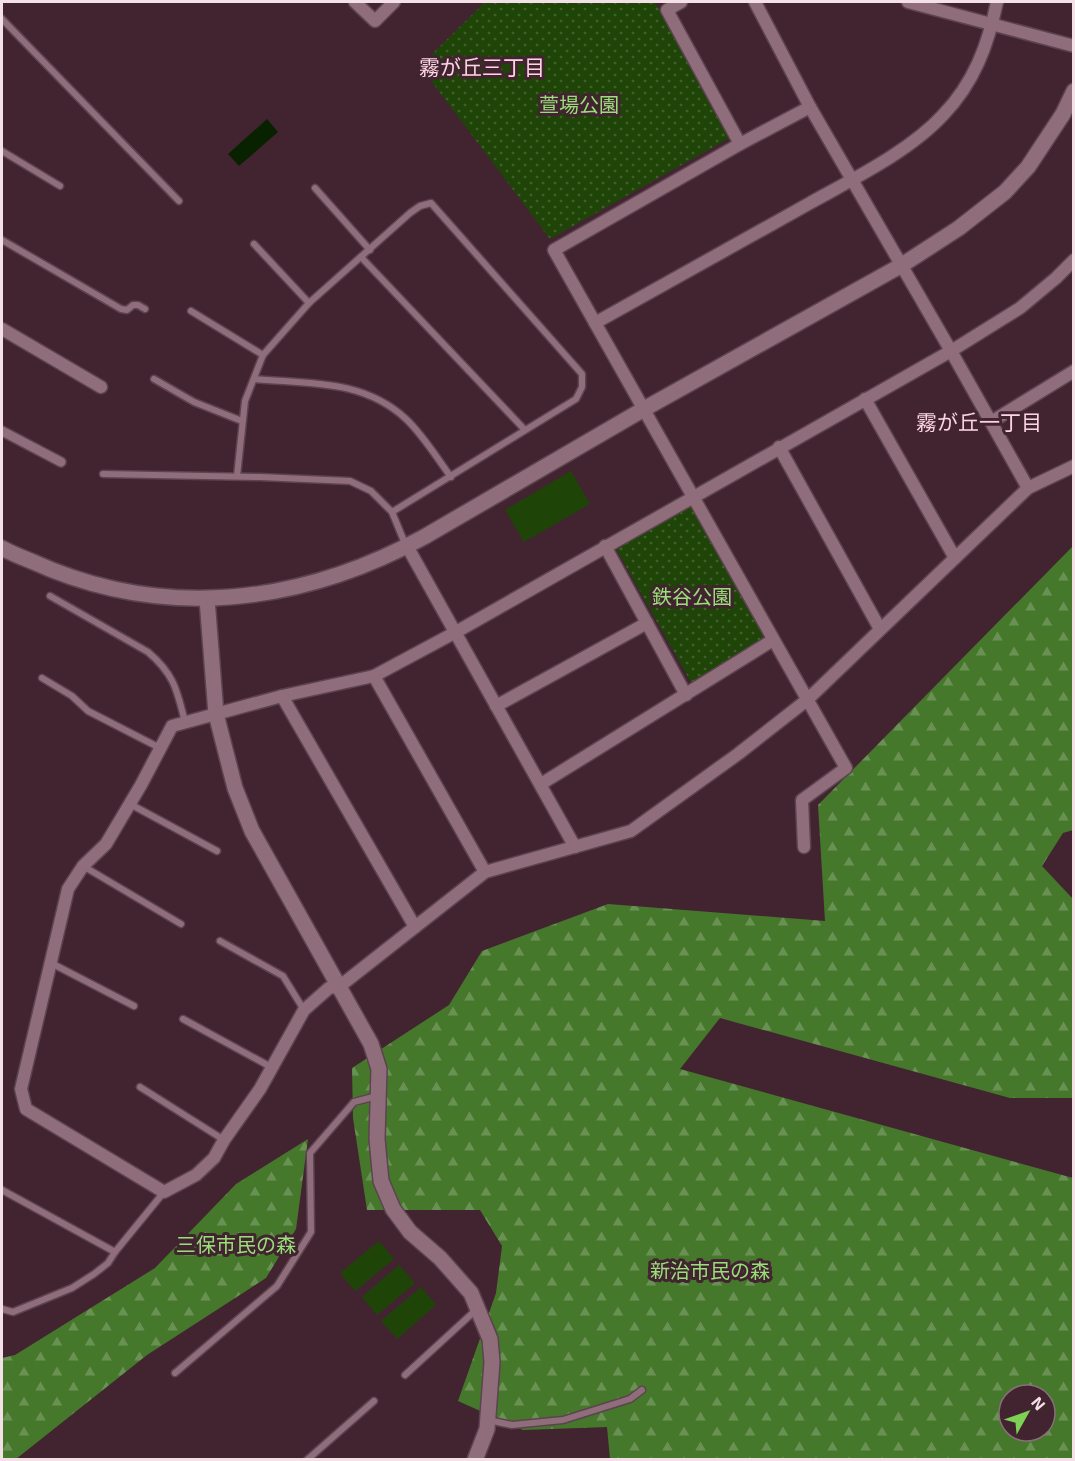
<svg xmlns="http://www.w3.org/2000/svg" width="1075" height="1461" viewBox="0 0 1075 1461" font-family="'Exo 2','Noto Sans JP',sans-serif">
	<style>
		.green { fill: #1f4408 }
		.forest { fill: url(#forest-firs); fill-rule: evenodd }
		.park { fill: url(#park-dots) }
		.water { fill: #082200 }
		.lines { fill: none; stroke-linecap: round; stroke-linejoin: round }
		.service-casing { stroke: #5c434f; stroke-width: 9 }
		.pedestrian-casing { stroke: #5c434f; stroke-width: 12 }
		.minor-casing { stroke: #5c434f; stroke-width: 15 }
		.tertiary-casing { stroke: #5c434f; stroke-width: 18 }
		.service { stroke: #906d7b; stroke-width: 6 }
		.pedestrian { stroke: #906d7b; stroke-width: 9 }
		.minor { stroke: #906d7b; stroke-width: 12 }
		.tertiary { stroke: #906d7b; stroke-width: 15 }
		.labels { text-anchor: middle; stroke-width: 6; stroke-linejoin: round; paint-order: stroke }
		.park-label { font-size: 20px; fill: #99df79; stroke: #422431 }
		.neighbourhood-label { font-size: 21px; fill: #fcd4e4; stroke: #422431 }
	</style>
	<defs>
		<pattern id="forest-firs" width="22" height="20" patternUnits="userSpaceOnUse" patternTransform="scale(1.5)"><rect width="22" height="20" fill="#45782b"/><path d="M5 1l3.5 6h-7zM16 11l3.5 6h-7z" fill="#6a9154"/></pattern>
		<pattern id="park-dots" width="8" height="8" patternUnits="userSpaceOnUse" patternTransform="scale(1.5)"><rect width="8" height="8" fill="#1f4408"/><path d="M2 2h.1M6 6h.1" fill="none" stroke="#405f2c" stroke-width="1.8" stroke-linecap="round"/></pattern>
	</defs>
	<rect width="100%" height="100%" fill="#422431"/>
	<g class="green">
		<polygon points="571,471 590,504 524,542 505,510"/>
		<polygon points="379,1241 394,1259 355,1291 340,1273"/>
		<polygon points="399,1265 415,1283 377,1315 362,1297"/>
		<polygon points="421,1287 436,1305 397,1339 381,1321"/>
	</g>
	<g class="forest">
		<path d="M1073,546V830L1063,833L1042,866L1073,899V1098H1010L720,1018L680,1069L1073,1178V1459H610L607,1427L523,1430L458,1401L496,1293L502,1246L480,1210H367L353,1118L352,1068L449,1005L482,951L608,904L825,921L818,805ZM1009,1395H1045V1431H1009Z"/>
		<polygon points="308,1139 296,1229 266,1278 147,1355 16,1459 2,1459 2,1358 15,1355 155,1268 236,1184"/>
	</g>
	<g class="park">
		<polygon points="485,2 655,2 731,137 550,239 420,66"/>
		<polygon points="689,503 765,638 692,684 614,545"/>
	</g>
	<polygon class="water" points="267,119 278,132 239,166 228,154"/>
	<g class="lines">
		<defs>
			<g id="service">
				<polyline points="2,19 179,201"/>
				<polyline points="2,151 60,186"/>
				<polyline points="315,188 370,250"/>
				<polyline points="2,240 121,309 127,310 133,305 138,305 145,309"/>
				<polyline points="254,244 309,303"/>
				<polyline points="361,257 525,430"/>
				<polyline points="191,311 263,355"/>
				<polyline points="154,379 194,402 242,421"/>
				<path d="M254,379C308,384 363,379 406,419C423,435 437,458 451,477"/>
				<polyline points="103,474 260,477 350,481 371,491 392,512 406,546"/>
				<polyline points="237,476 245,401 263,355 309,303 410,213 420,206 431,203 582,374 582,387 576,399 392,512"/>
				<path d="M50,596L148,652C174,674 177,690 185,722"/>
				<polyline points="42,678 72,696 88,711 160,748"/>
				<polyline points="130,804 217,851"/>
				<polyline points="83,866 181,924"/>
				<polyline points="220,941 283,976 304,1010"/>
				<polyline points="51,963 134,1006"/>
				<polyline points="183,1019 271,1067"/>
				<polyline points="140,1087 224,1140"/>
				<polyline points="2,1190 115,1252 164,1192"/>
				<polyline points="2,1309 13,1312 72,1288 94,1274 108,1263 115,1252"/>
				<polyline points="175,1373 277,1286 311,1232 310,1153 354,1102 377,1096"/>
				<polyline points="405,1375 477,1309"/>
				<polyline points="488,1420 512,1425 563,1420 630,1399 642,1390"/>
				<polyline points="307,1460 374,1401"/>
			</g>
			<polyline id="pedestrian" points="2,431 61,462"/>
			<g id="minor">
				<polyline points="355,2 375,21 394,2"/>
				<polyline points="681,2 667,10 740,144"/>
				<polyline points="755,2 810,107 951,351 1028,488"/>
				<polyline points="908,2 1074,46"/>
				<polyline points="1074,260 1056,278 1020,308 951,351 456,632 374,676 282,696 172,726 141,785 106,844 83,866 68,889 21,1089 26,1109 164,1192 196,1175 214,1158 224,1140 260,1089 304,1010 329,988 340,986 485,872 631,831 738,754 807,700 1028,488 1074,466"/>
				<path d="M595,323C667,283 739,243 810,203C853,179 910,151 943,115C974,83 988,45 997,2"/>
				<polyline points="2,329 101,387"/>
				<polyline points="865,399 955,558"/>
				<polyline points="991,422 1074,371"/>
				<polyline points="779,447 880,629"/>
				<polyline points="407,546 575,847"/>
				<polyline points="605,546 686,695"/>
				<polyline points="374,676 485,872"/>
				<polyline points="282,696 415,927"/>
				<polyline points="496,706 647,623"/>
				<polyline points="541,784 773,640"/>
				<polyline points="804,847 802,800 846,768 554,250 740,144 810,107"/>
			</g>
			<g id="tertiary">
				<path d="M2,548C11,553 21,557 31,561C162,621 299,605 424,537L644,409L902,265L959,228L1005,192L1028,167L1063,114L1074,91"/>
				<polyline points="207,599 216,714 235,788 252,831 371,1044 379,1069 377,1139 381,1181 393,1209 410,1232 440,1258 471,1293 490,1339 492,1362 487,1429 475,1460"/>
			</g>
		</defs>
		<use href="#service" class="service-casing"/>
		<use href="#pedestrian" class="pedestrian-casing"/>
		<use href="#minor" class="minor-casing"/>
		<use href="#tertiary" class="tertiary-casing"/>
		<use href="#service" class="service"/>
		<use href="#pedestrian" class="pedestrian"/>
		<use href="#minor" class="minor"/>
		<use href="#tertiary" class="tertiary"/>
	</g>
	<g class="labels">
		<g class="park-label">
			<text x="579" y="112">萱場公園</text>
			<text x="692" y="604">鉄谷公園</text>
			<text x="236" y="1252">三保市民の森</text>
			<text x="710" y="1278">新治市民の森</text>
		</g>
		<g class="neighbourhood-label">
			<text x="482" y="75">霧が丘三丁目</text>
			<text x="979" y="430">霧が丘一丁目</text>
		</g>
	</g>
	<rect width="1075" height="1461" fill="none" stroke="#f4e0e7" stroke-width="6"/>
	<g transform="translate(1027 1413) rotate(50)"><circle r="28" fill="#422431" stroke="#896f7a" stroke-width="1.5"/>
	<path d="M0-4.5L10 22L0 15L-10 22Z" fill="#7dd153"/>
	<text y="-9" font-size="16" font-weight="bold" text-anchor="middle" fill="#f4e0e7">N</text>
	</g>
</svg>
